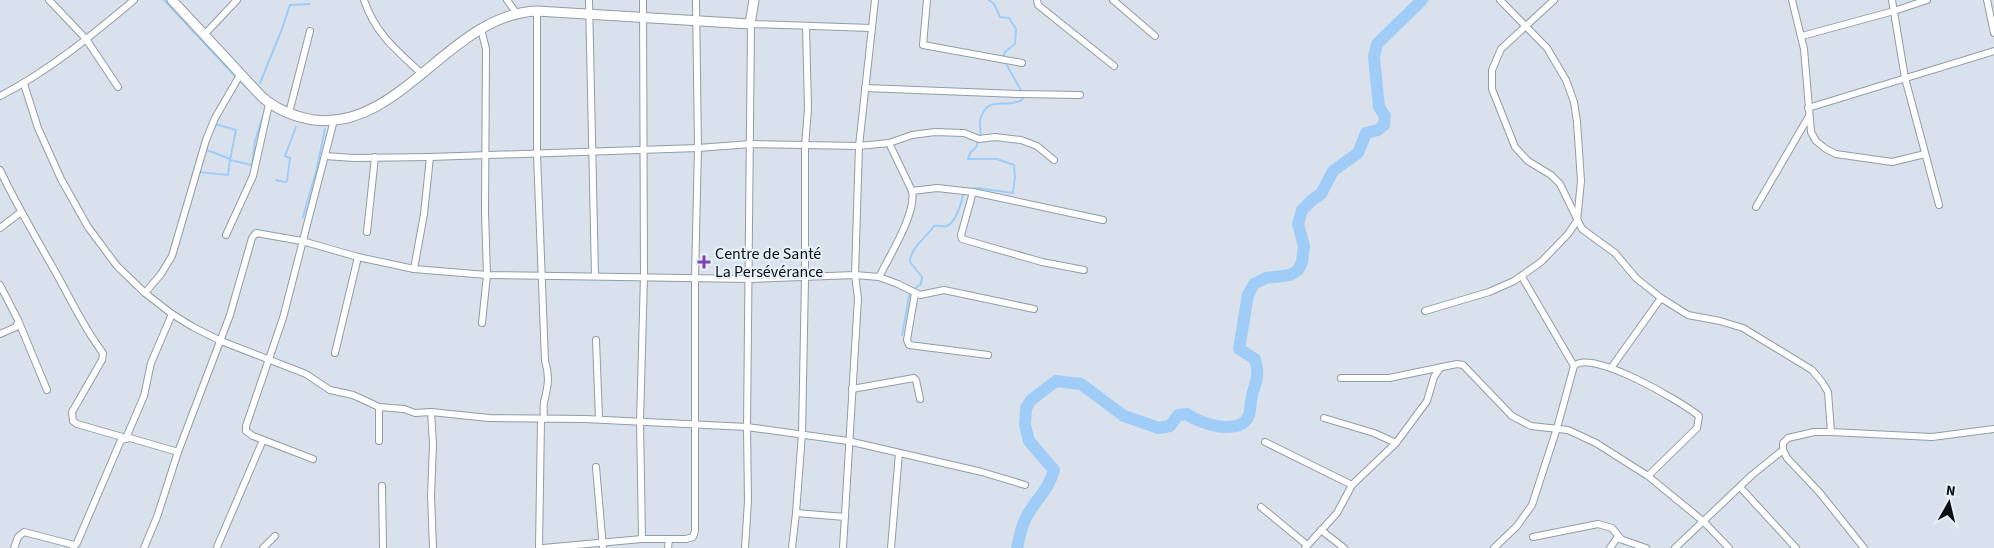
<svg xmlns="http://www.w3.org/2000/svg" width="1994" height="548" viewBox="0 0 1994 548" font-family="'Source Sans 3',sans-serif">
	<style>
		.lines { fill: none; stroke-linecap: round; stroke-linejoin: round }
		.stream { stroke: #9fcdf7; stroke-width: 2 }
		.river { stroke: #9fcdf7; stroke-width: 12 }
		.street-casing { stroke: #939ca5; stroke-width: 8 }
		.secondary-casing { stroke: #939ca5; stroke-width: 11 }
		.street { stroke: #fff; stroke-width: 6 }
		.secondary { stroke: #fff; stroke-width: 9 }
		.poi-dot { fill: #8142b7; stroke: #e6f0f9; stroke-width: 2 }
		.labels { text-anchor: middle; stroke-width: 4.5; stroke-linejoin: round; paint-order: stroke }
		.poi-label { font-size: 16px; fill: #0b0f12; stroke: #e6f0f9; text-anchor: start }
	</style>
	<rect width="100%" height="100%" fill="#d9e2ec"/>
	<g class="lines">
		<g class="stream">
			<polyline points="164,0 236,77"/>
			<polyline points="989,0 994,4 1000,17 1009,18 1016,29 1015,44 1005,52 1003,57"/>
			<polyline points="1005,62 1022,92"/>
			<polyline points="239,80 255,96"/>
			<polyline points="260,83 282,29 290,5 310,4"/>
			<polyline points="215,124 236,130 230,160 252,165 255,141 265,109"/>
			<path d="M980,137C982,131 978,123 981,117C989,95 1005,109 1022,100L1024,96"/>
			<polyline points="199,172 228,175 230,159 207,150"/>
			<polyline points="276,180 285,182 287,181 290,158 285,156 296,127"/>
			<polyline points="969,189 977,188 1013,193 1015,177 1014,165 997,159 968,159 970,153 977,146 977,140"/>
			<polyline points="303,217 317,168 325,129"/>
			<path d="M914,289L921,284L922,277L910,262C910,248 927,237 934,226C937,225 943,227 947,226C956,222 963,200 963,192"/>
			<polyline points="902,335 910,291"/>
		</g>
		<path class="river" d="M1017,548C1020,536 1021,525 1028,514C1037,498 1049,489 1054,470L1029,441L1025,425L1026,408L1031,400L1056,381L1081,384L1124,416L1159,428L1170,426L1178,415L1187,414C1200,424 1241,437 1249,415C1251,409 1250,402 1252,396C1256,379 1260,378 1255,359L1239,349L1248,295L1254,284L1266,278L1290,275L1298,270L1302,262L1304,246L1298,224L1302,210L1312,200L1321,194L1333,171L1358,153L1366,133L1378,130L1384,125L1385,116L1379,107L1374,57L1377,44L1422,0"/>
		<defs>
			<g id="street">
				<polyline points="49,0 86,39 118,87"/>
				<path d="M364,0C375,33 396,50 421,73"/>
				<polyline points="507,0 517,14"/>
				<polyline points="589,0 595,276"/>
				<polyline points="927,0 923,45 1022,63"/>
				<polyline points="1037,0 1038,5 1114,66"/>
				<polyline points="1113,0 1155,36"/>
				<polyline points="1554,0 1501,49 1492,70 1492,89 1515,147 1528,161 1551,175 1560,184 1582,229 1615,253 1636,278 1661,298 1688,315 1720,321 1743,328 1812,370 1822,382 1828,392 1831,432"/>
				<polyline points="1792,0 1804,49 1811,132 1816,141 1826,149 1836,154 1892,162 1925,154"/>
				<polyline points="1892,0 1905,78 1939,205"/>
				<polyline points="1987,0 1994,33"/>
				<path d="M537,11V154L545,361C550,376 548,387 544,402C543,407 544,414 544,419"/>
				<polyline points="481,29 486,49 485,212 487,275 482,323"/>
				<polyline points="205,34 237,0"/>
				<polyline points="1802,36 1894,11 1927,0"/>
				<polyline points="24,84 38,128 61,179 88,227 117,266 145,293 172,314 193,327 221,341 306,374 330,390 353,395 379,407 404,409 415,413 431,412 489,418 585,419 747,427 848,441 982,472 1025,485"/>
				<polyline points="865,88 1019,94 1080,95"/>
				<path d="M0,96C49,71 92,35 134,0"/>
				<polyline points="1808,108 1994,51"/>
				<polyline points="289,113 310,31"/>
				<polyline points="325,156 354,158 430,157 698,148 751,144 859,146 889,143 912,135 935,132 964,133 979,139 995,137 1021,140 1037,146 1054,160"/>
				<path d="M0,170C16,204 34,234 52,266C69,295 82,326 103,353L102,360L72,412L73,421L77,424L126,438L144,396L151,363L172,314"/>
				<polyline points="912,191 937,188 973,192 1103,220"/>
				<polyline points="973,192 961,235 962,239 1042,262 1084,270"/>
				<polyline points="1756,207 1809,116"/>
				<polyline points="0,228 21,212"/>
				<polyline points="367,232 375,157"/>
				<polyline points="226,235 253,176 269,104"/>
				<polyline points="414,269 424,214 430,157"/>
				<path d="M879,277C889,257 917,212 912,191L889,143"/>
				<polyline points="1522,277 1574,366"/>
				<polyline points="0,285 18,320 47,390"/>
				<polyline points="145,293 161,274 172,256 206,140 215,118 240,75"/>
				<polyline points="915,293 907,340 909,345 988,355"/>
				<polyline points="1425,311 1489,292 1514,281 1541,262 1568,234 1577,221 1581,181 1577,122 1574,102 1566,80 1547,48 1500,0"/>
				<polyline points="0,334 16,327 18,322"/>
				<polyline points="596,340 599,419"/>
				<polyline points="335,353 358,257"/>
				<polyline points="1611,368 1661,298"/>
				<polyline points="1341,378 1389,378 1457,364 1463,365 1512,416 1531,426 1568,430 1596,443 1648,476 1704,522 1729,548"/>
				<polyline points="852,389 914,378 916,380 920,399"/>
				<polyline points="431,412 433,444 431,496 433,548"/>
				<polyline points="1324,418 1374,433 1396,443"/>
				<polyline points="379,441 379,407"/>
				<polyline points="1265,442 1352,485"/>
				<polyline points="313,459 253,436 246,431 246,426 283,318 334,120"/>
				<polyline points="596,467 603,548"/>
				<polyline points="382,486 383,548"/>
				<polyline points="1740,487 1796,548"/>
				<polyline points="1261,507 1307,545"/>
				<polyline points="796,513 845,517"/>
				<polyline points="1321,530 1344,548"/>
				<polyline points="1533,537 1598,524 1612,528 1621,539"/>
				<polyline points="642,539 640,421 644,276 643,0"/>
				<polyline points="217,547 263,440"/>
				<polyline points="14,548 18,537 24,532 74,545"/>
				<polyline points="73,548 77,543 121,440 130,438 178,452"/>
				<polyline points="144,548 157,517 178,452 230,315 252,238 256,233 302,241 358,257 414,269 487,275 749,279 855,275 879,277 898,284 920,295 944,290 1034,309"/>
				<polyline points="263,548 275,536"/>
				<polyline points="539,548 541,419"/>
				<polyline points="543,548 642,539 686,539 693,537 695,531 695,278 698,148 696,0"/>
				<polyline points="668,548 669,539"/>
				<polyline points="745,548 748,501 747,427 751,24 871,28"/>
				<polyline points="792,548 796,513 802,434 805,278 805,146 808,109 806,26"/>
				<polyline points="843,548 858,298 855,275 859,146 875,0"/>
				<polyline points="891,548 899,453"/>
				<polyline points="1305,548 1337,513 1352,485 1396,443 1427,401 1434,377 1440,368"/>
				<path d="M1494,548L1517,526L1532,505L1557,428L1574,366C1591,348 1682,402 1699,416L1697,428L1648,476"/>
				<polyline points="1610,548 1617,538 1646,548"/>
				<polyline points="1675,548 1752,475 1783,450"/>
				<polyline points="1864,548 1820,493 1787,458 1783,450 1783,443 1788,438 1814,432 1831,432 1932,437 1994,429"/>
			</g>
			<path id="secondary" d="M172,0L262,97C276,109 295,117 314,120C401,131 450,14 537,11L750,24L754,0"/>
		</defs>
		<use href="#street" class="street-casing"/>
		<use href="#secondary" class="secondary-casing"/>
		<use href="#street" class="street"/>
		<use href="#secondary" class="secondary"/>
	</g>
	<path class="poi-dot" d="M701.5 254.5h5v5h5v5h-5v5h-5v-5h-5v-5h5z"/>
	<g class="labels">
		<g class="poi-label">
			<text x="715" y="259">Centre de Santé<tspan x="715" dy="18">La Persévérance</tspan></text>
		</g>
	</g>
	<g transform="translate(1949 503) rotate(8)" stroke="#e6f0f9" stroke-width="4" paint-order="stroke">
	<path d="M0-4L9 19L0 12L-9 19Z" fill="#0b0f12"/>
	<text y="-8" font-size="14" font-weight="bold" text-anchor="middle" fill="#0b0f12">N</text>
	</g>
</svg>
